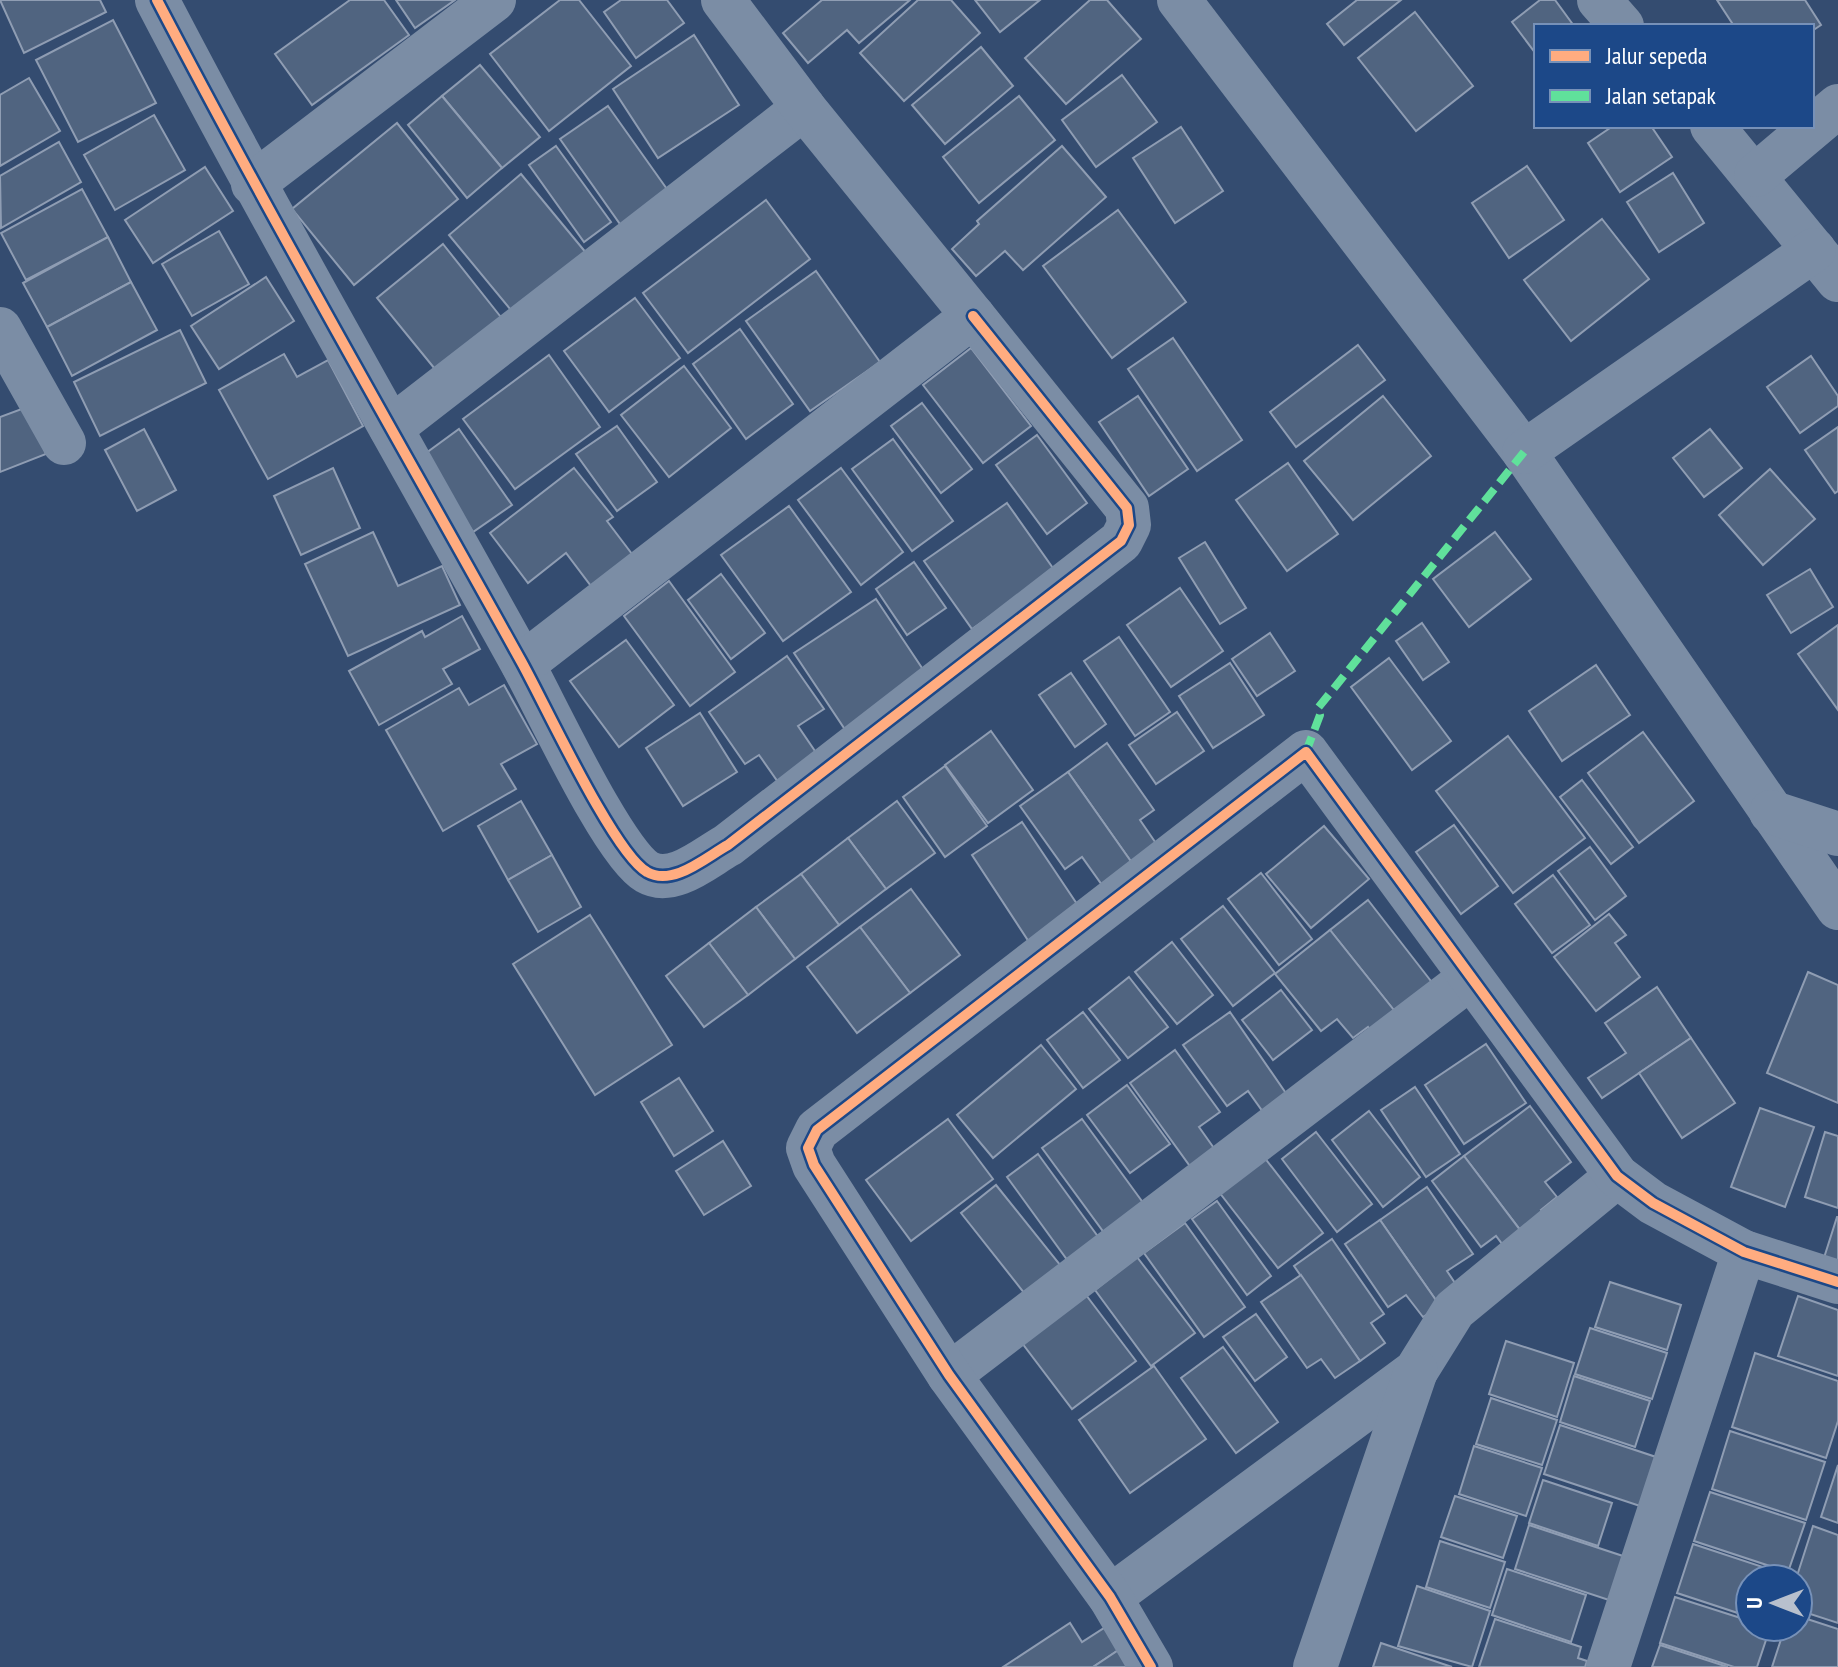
<svg xmlns="http://www.w3.org/2000/svg" width="1838" height="1667" viewBox="0 0 1838 1667" font-family="'PT Sans Narrow',sans-serif">
	<style>
		.building { fill: #506480; stroke: #8f9db3; stroke-width: 2 }
		.lines { fill: none; stroke-linecap: round; stroke-linejoin: round }
		.street { stroke: #7b8da5; stroke-width: 44 }
		.quiet { stroke: #60e19b; stroke-width: 8; stroke-dasharray: 16 8; stroke-linecap: butt }
		.cycleway-casing { stroke: #1c4888; stroke-width: 15 }
		.cycleway { stroke: #ffac80; stroke-width: 10 }
	</style>
	<rect width="100%" height="100%" fill="#344c70"/>
	<g class="building">
		<polygon points="0,0 100,0 106,12 24,53"/>
		<polygon points="350,0 384,0 409,35 312,105 275,54"/>
		<polygon points="396,0 455,0 415,28"/>
		<polygon points="560,0 579,0 631,66 549,131 490,54"/>
		<polygon points="621,0 667,0 684,23 636,58 604,12"/>
		<polygon points="822,0 910,0 859,43 847,30 808,63 783,33"/>
		<polygon points="918,0 951,0 980,33 904,101 860,53"/>
		<polygon points="975,0 1040,0 1000,32"/>
		<polygon points="1090,0 1107,0 1141,39 1066,104 1025,58"/>
		<polygon points="1357,0 1401,0 1344,45 1327,24"/>
		<polygon points="1540,0 1555,0 1574,26 1536,26 1536,54 1512,22"/>
		<polygon points="1717,0 1805,0 1821,25 1812,31 1812,26 1734,26"/>
		<polygon points="1415,12 1473,86 1416,131 1358,58"/>
		<polygon points="113,20 156,103 78,142 36,60"/>
		<polygon points="694,35 739,105 658,158 613,89"/>
		<polygon points="981,47 1013,86 945,144 912,105"/>
		<polygon points="480,65 540,137 502,168 442,96"/>
		<polygon points="1122,75 1157,122 1096,167 1062,120"/>
		<polygon points="29,78 60,131 0,166 0,95"/>
		<polygon points="442,96 502,168 467,198 408,125"/>
		<polygon points="1019,96 1055,140 979,203 943,157"/>
		<polygon points="608,106 674,199 627,234 560,139"/>
		<polygon points="154,115 185,170 115,210 84,155"/>
		<polygon points="397,123 458,199 354,285 292,209"/>
		<polygon points="1613,126 1651,126 1672,157 1620,192 1588,143"/>
		<polygon points="1181,127 1223,191 1175,223 1133,158"/>
		<polygon points="59,142 81,182 1,228 0,176"/>
		<polygon points="556,146 611,222 584,242 529,165"/>
		<polygon points="1062,146 1106,197 1023,270 1005,251 976,276 952,249 979,224 977,221"/>
		<polygon points="1527,166 1564,220 1509,258 1472,203"/>
		<polygon points="205,167 233,211 153,263 125,220"/>
		<polygon points="1673,173 1704,223 1659,252 1627,202"/>
		<polygon points="521,174 587,254 515,315 449,235"/>
		<polygon points="82,189 108,237 26,280 1,233"/>
		<polygon points="766,200 810,259 688,353 643,293"/>
		<polygon points="1118,210 1186,302 1112,358 1043,266"/>
		<polygon points="1602,219 1649,279 1571,341 1524,280"/>
		<polygon points="219,231 249,284 192,316 162,264"/>
		<polygon points="108,237 131,282 47,327 23,283"/>
		<polygon points="443,244 504,321 439,374 377,298"/>
		<polygon points="816,271 880,362 810,411 746,321"/>
		<polygon points="266,277 294,321 219,369 191,326"/>
		<polygon points="131,282 157,330 72,376 47,327"/>
		<polygon points="635,298 680,358 609,412 564,351"/>
		<polygon points="740,329 793,404 746,439 693,364"/>
		<polygon points="180,330 206,383 100,436 74,382"/>
		<polygon points="1173,338 1242,440 1197,471 1128,369"/>
		<polygon points="1358,345 1385,380 1296,447 1270,412"/>
		<polygon points="971,348 1031,426 983,463 923,385"/>
		<polygon points="284,354 297,377 328,360 363,426 268,479 219,390"/>
		<polygon points="549,355 600,427 515,489 463,419"/>
		<polygon points="1811,356 1838,396 1838,406 1800,433 1767,387"/>
		<polygon points="684,366 731,428 669,477 621,415"/>
		<polygon points="1138,396 1188,469 1149,496 1099,422"/>
		<polygon points="1383,396 1431,456 1353,520 1304,461"/>
		<polygon points="922,403 972,469 941,493 891,426"/>
		<polygon points="27,407 46,454 0,472 0,417"/>
		<polygon points="617,426 657,482 617,511 576,454"/>
		<polygon points="1838,427 1838,491 1835,493 1805,450"/>
		<polygon points="144,429 176,490 137,511 105,450"/>
		<polygon points="459,429 512,505 473,532 422,456"/>
		<polygon points="1710,429 1742,468 1704,497 1673,458"/>
		<polygon points="1037,435 1087,503 1047,534 996,465"/>
		<polygon points="893,439 953,521 912,551 852,469"/>
		<polygon points="1288,463 1338,534 1287,571 1236,500"/>
		<polygon points="333,468 360,528 301,555 274,496"/>
		<polygon points="574,468 613,517 607,521 632,554 591,586 566,553 528,583 490,533"/>
		<polygon points="841,468 903,552 861,585 798,500"/>
		<polygon points="1770,469 1815,519 1763,565 1719,515"/>
		<polygon points="1007,503 1055,571 972,629 924,561"/>
		<polygon points="789,506 851,592 783,641 721,555"/>
		<polygon points="373,532 398,586 442,566 460,605 348,656 305,564"/>
		<polygon points="1495,532 1531,579 1469,627 1433,579"/>
		<polygon points="1205,542 1246,608 1220,624 1179,558"/>
		<polygon points="914,562 946,608 907,635 876,589"/>
		<polygon points="1810,569 1833,607 1791,633 1767,595"/>
		<polygon points="721,574 765,633 731,659 688,600"/>
		<polygon points="669,581 735,672 690,706 624,616"/>
		<polygon points="1180,588 1223,651 1171,687 1127,625"/>
		<polygon points="876,599 930,680 848,734 794,653"/>
		<polygon points="462,616 480,649 443,669 452,684 379,725 349,671 422,631 425,637"/>
		<polygon points="1422,623 1449,662 1423,680 1396,641"/>
		<polygon points="1838,625 1838,710 1798,654"/>
		<polygon points="1270,633 1295,671 1257,696 1232,659"/>
		<polygon points="1119,637 1170,712 1135,736 1084,661"/>
		<polygon points="626,640 674,705 619,747 570,681"/>
		<polygon points="787,656 824,709 798,726 817,754 778,782 759,755 745,764 709,712"/>
		<polygon points="1389,658 1451,741 1412,770 1351,687"/>
		<polygon points="1230,663 1264,715 1213,748 1179,696"/>
		<polygon points="1596,665 1630,715 1562,761 1529,711"/>
		<polygon points="1071,673 1106,724 1075,747 1039,695"/>
		<polygon points="504,685 537,744 501,764 516,789 443,831 386,730 459,688 469,705"/>
		<polygon points="1177,712 1204,751 1156,784 1129,745"/>
		<polygon points="700,713 737,772 683,806 646,748"/>
		<polygon points="991,731 1033,790 988,823 945,765"/>
		<polygon points="1643,732 1694,801 1639,843 1588,773"/>
		<polygon points="1508,736 1585,838 1513,893 1436,791"/>
		<polygon points="1107,743 1154,810 1140,820 1162,852 1137,870 1068,772"/>
		<polygon points="945,766 987,826 945,857 903,797"/>
		<polygon points="1068,772 1137,870 1107,892 1082,857 1065,869 1020,806"/>
		<polygon points="1582,780 1633,847 1611,864 1560,797"/>
		<polygon points="521,801 552,855 508,880 478,826"/>
		<polygon points="897,801 935,853 886,889 848,838"/>
		<polygon points="1022,822 1081,910 1031,945 972,855"/>
		<polygon points="1454,825 1498,886 1461,914 1416,852"/>
		<polygon points="1324,826 1369,879 1311,928 1266,874"/>
		<polygon points="848,838 886,889 839,925 801,874"/>
		<polygon points="1590,847 1626,896 1595,920 1558,871"/>
		<polygon points="552,855 581,907 538,932 508,880"/>
		<polygon points="1261,873 1312,939 1279,965 1228,899"/>
		<polygon points="801,874 839,925 795,959 756,907"/>
		<polygon points="1553,875 1590,925 1552,953 1515,904"/>
		<polygon points="911,889 960,955 910,993 860,927"/>
		<polygon points="1368,900 1434,985 1397,1014 1330,930"/>
		<polygon points="1223,906 1275,973 1233,1006 1181,939"/>
		<polygon points="756,907 795,959 748,995 709,943"/>
		<polygon points="1609,914 1626,935 1615,943 1640,977 1596,1011 1554,957"/>
		<polygon points="590,915 672,1045 595,1095 513,964"/>
		<polygon points="860,927 910,993 857,1033 807,967"/>
		<polygon points="1330,930 1397,1014 1373,1034 1368,1027 1353,1038 1337,1019 1321,1031 1275,974"/>
		<polygon points="1172,942 1213,995 1177,1024 1135,972"/>
		<polygon points="709,943 748,995 704,1027 666,976"/>
		<polygon points="1808,972 1838,985 1838,1103 1767,1073"/>
		<polygon points="1129,977 1168,1027 1128,1058 1089,1009"/>
		<polygon points="1657,987 1691,1038 1602,1098 1588,1078 1626,1053 1605,1023"/>
		<polygon points="1281,990 1312,1030 1273,1060 1242,1020"/>
		<polygon points="1083,1012 1120,1060 1083,1088 1047,1040"/>
		<polygon points="1230,1012 1292,1102 1268,1119 1248,1091 1227,1106 1183,1045"/>
		<polygon points="1691,1038 1735,1103 1682,1138 1639,1073"/>
		<polygon points="1486,1044 1526,1103 1464,1144 1425,1085"/>
		<polygon points="1041,1045 1076,1089 993,1158 957,1115"/>
		<polygon points="1175,1050 1220,1112 1199,1127 1216,1151 1192,1169 1130,1083"/>
		<polygon points="679,1078 713,1131 674,1156 641,1102"/>
		<polygon points="1127,1085 1170,1144 1130,1173 1087,1115"/>
		<polygon points="1415,1087 1460,1154 1426,1177 1381,1110"/>
		<polygon points="1530,1106 1571,1162 1545,1182 1557,1197 1541,1210 1553,1226 1530,1243 1464,1156"/>
		<polygon points="1760,1108 1814,1127 1785,1207 1731,1187"/>
		<polygon points="1369,1111 1420,1177 1383,1207 1332,1140"/>
		<polygon points="948,1119 993,1179 911,1241 866,1180"/>
		<polygon points="1082,1119 1144,1204 1105,1234 1042,1148"/>
		<polygon points="1316,1132 1372,1204 1337,1232 1282,1159"/>
		<polygon points="1825,1132 1838,1136 1838,1208 1805,1197"/>
		<polygon points="723,1141 751,1186 704,1215 676,1171"/>
		<polygon points="1038,1154 1099,1238 1068,1261 1007,1177"/>
		<polygon points="1464,1156 1530,1243 1512,1257 1496,1236 1481,1247 1432,1181"/>
		<polygon points="1264,1157 1323,1233 1278,1268 1219,1192"/>
		<polygon points="996,1185 1061,1266 1025,1294 961,1213"/>
		<polygon points="1427,1187 1473,1254 1447,1271 1461,1292 1440,1306 1380,1220"/>
		<polygon points="1217,1201 1271,1276 1247,1295 1192,1219"/>
		<polygon points="1837,1217 1838,1217 1838,1269 1822,1264"/>
		<polygon points="1380,1220 1440,1306 1423,1317 1406,1295 1388,1307 1345,1244"/>
		<polygon points="1185,1223 1245,1307 1204,1337 1144,1253"/>
		<polygon points="1332,1239 1384,1314 1371,1323 1385,1343 1360,1361 1294,1266"/>
		<polygon points="1137,1257 1195,1333 1151,1366 1095,1290"/>
		<polygon points="1301,1275 1360,1361 1335,1378 1321,1359 1307,1368 1261,1302"/>
		<polygon points="1610,1282 1681,1305 1667,1350 1595,1327"/>
		<polygon points="1086,1295 1136,1361 1072,1409 1022,1343"/>
		<polygon points="1798,1296 1838,1310 1838,1376 1778,1356"/>
		<polygon points="1256,1314 1287,1357 1255,1381 1223,1337"/>
		<polygon points="1590,1328 1667,1353 1652,1399 1575,1374"/>
		<polygon points="1506,1341 1574,1363 1557,1417 1489,1394"/>
		<polygon points="1223,1347 1278,1422 1236,1453 1181,1378"/>
		<polygon points="1755,1353 1838,1381 1838,1421 1826,1458 1732,1427"/>
		<polygon points="1154,1366 1206,1439 1130,1493 1079,1420"/>
		<polygon points="1574,1376 1650,1401 1635,1447 1560,1422"/>
		<polygon points="1491,1398 1557,1420 1542,1465 1476,1444"/>
		<polygon points="1560,1425 1662,1459 1646,1508 1544,1474"/>
		<polygon points="1730,1431 1825,1462 1806,1520 1712,1489"/>
		<polygon points="1474,1446 1542,1468 1526,1516 1459,1494"/>
		<polygon points="1838,1465 1838,1523 1821,1517"/>
		<polygon points="1543,1480 1612,1503 1598,1546 1529,1523"/>
		<polygon points="1710,1492 1805,1523 1788,1572 1694,1541"/>
		<polygon points="1455,1496 1517,1516 1503,1558 1441,1537"/>
		<polygon points="1529,1525 1635,1560 1621,1604 1515,1569"/>
		<polygon points="1813,1526 1838,1535 1838,1623 1798,1610 1796,1579"/>
		<polygon points="1440,1541 1505,1562 1490,1608 1426,1587"/>
		<polygon points="1693,1544 1787,1575 1786,1579 1750,1579 1750,1617 1677,1593"/>
		<polygon points="1507,1569 1586,1595 1571,1642 1492,1615"/>
		<polygon points="1417,1586 1490,1611 1472,1667 1398,1646"/>
		<polygon points="1675,1597 1750,1621 1750,1627 1770,1628 1757,1667 1734,1667 1660,1643"/>
		<polygon points="1798,1616 1838,1629 1838,1667 1772,1667 1785,1627 1798,1627"/>
		<polygon points="1495,1619 1581,1647 1578,1658 1587,1661 1585,1667 1479,1667"/>
		<polygon points="1115,1621 1129,1643 1093,1667 1003,1667 1070,1623 1082,1642"/>
		<polygon points="1129,1643 1144,1667 1093,1667"/>
		<polygon points="1381,1643 1452,1667 1373,1667"/>
		<polygon points="1660,1645 1728,1667 1652,1667"/>
	</g>
	<g class="lines">
		<g class="street">
			<path d="M157,0C273,223 399,441 521,661C544,702 614,854 647,872C673,887 706,857 728,845L1121,541L1129,525L1127,508L973,316"/>
			<polyline points="1179,0 1524,452 1838,908"/>
			<polyline points="1599,0 1622,26"/>
			<polyline points="1712,126 1838,280"/>
			<polyline points="1756,175 1838,106"/>
			<polyline points="253,184 494,0"/>
			<polyline points="0,329 64,443"/>
			<polyline points="391,428 804,108"/>
			<polyline points="1524,452 1814,250"/>
			<polyline points="523,664 973,316 804,108 723,0"/>
			<polyline points="1771,812 1838,834"/>
			<polyline points="949,1375 1470,978"/>
			<polyline points="1110,1597 1416,1371 1454,1310 1617,1176"/>
			<polyline points="1151,1667 1110,1597 949,1375 814,1165 808,1148 817,1130 1306,752 1617,1176 1653,1203 1744,1252 1838,1282"/>
			<polyline points="1315,1667 1416,1371"/>
			<polyline points="1608,1667 1744,1252"/>
		</g>
		<polyline class="quiet" points="1306,752 1320,715 1318,708 1524,452"/>
		<defs>
			<g id="cycleway">
				<path d="M157,0C273,223 399,441 521,661C544,702 614,854 647,872C673,887 706,857 728,845L1121,541L1129,525L1127,508L973,316"/>
				<polyline points="1151,1667 1110,1597 949,1375 814,1165 808,1148 817,1130 1306,752 1617,1176 1653,1203 1744,1252 1838,1282"/>
			</g>
		</defs>
		<use href="#cycleway" class="cycleway-casing"/>
		<use href="#cycleway" class="cycleway"/>
	</g>
	<rect x="1534" y="24" width="280" height="104" fill="#1c4888" stroke="#7791b8" stroke-width="2"/>
	<rect x="1550" y="50" width="40" height="12" fill="#ffac80" stroke="#7791b8" stroke-width="2"/>
	<text x="1606" y="64" font-size="24" fill="#ffffff">Jalur sepeda</text>
	<rect x="1550" y="90" width="40" height="12" fill="#60e19b" stroke="#7791b8" stroke-width="2"/>
	<text x="1606" y="104" font-size="24" fill="#ffffff">Jalan setapak</text>
	<g transform="translate(1774 1603) rotate(270)"><circle r="38" fill="#1c4888" stroke="#7791b8" stroke-width="2"/>
	<path d="M0-6L14 30L0 20L-14 30Z" fill="#b8c0cd"/>
	<text y="-12" font-size="22" font-weight="bold" text-anchor="middle" fill="#ffffff">U</text>
	</g>
</svg>
